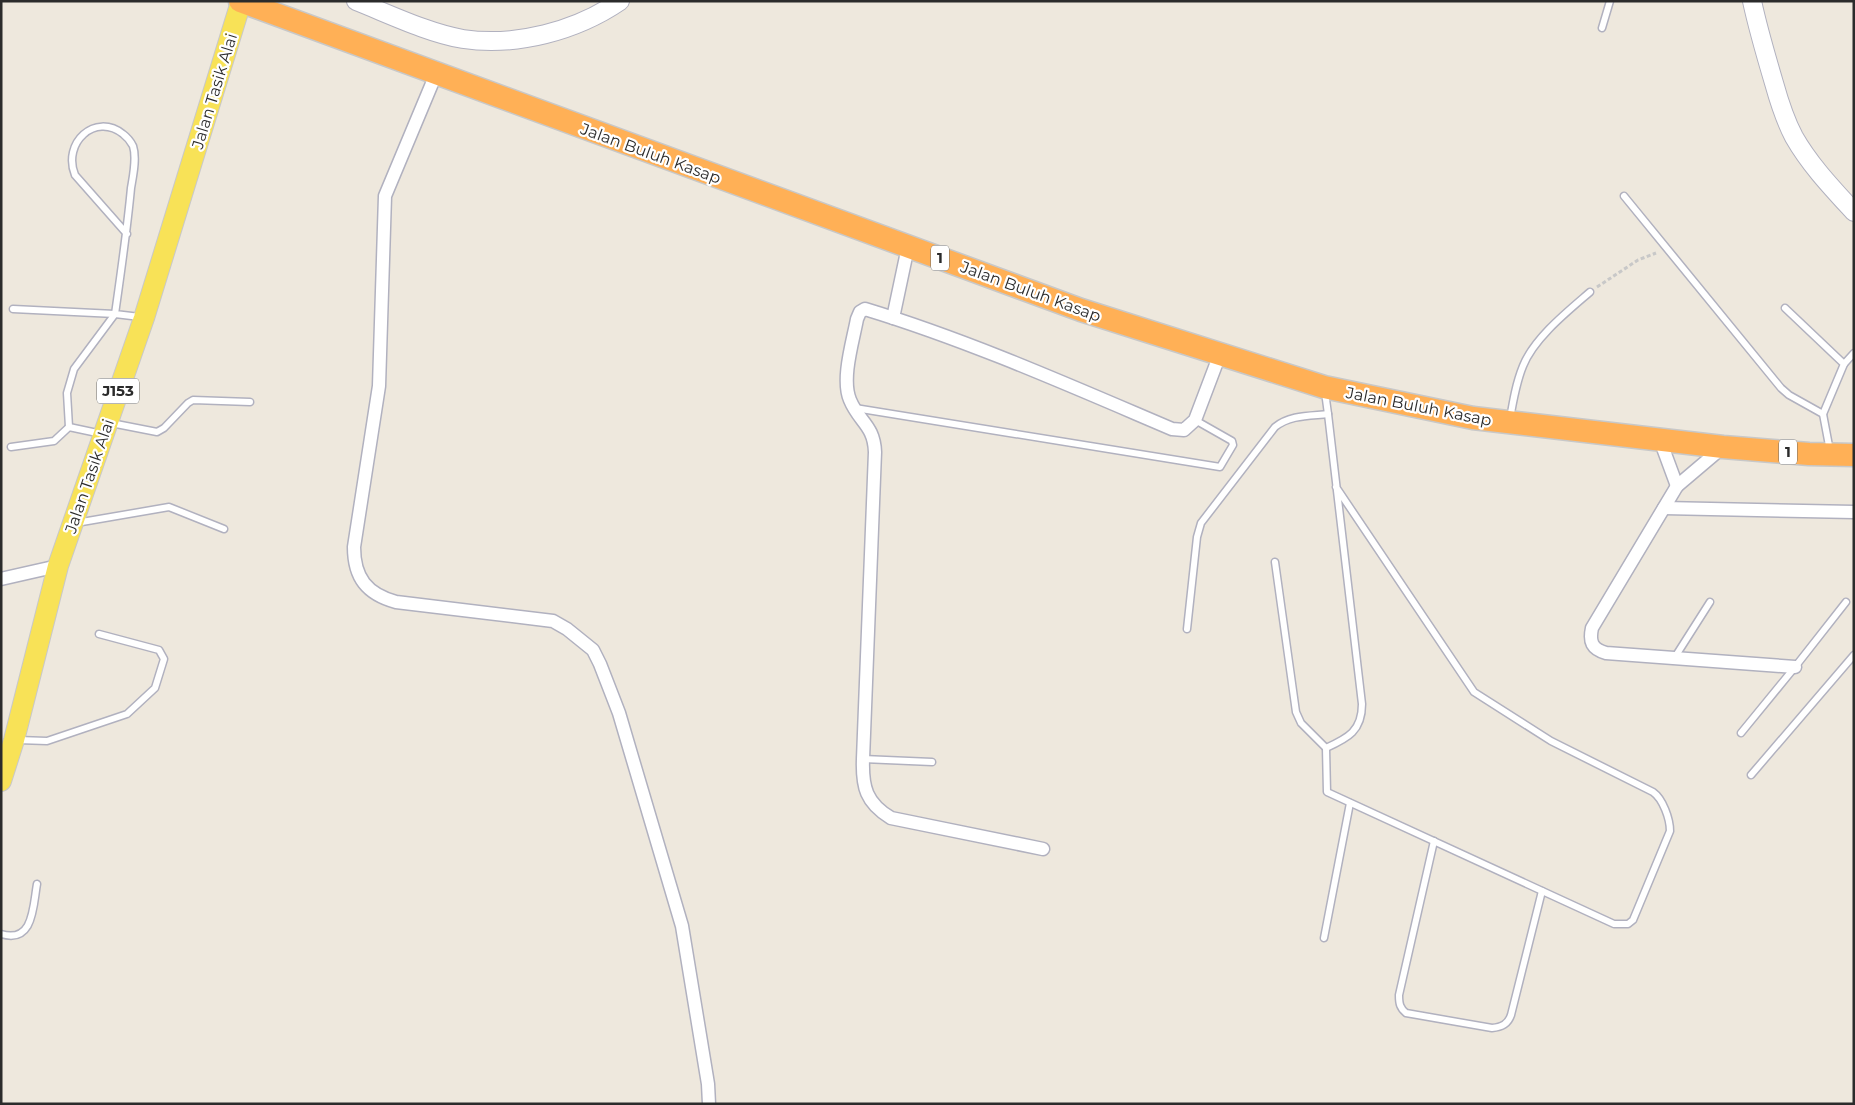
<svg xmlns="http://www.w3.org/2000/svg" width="1855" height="1105" viewBox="0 0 1855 1105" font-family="Montserrat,sans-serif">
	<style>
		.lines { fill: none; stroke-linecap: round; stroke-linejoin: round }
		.lane-casing { stroke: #b1b1bf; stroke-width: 9 }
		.street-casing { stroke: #b1b1bf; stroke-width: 15 }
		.secondary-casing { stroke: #b1b1bf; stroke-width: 20 }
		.primary-casing { stroke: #c8c8c8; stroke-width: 22 }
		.highway-casing { stroke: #c8c8c8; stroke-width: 25 }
		.path { stroke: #c8c8c8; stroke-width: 3; stroke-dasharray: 4 2.5; stroke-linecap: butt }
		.lane { stroke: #fff; stroke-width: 6 }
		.street { stroke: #fff; stroke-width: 12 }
		.secondary { stroke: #fff; stroke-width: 18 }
		.primary { stroke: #f8e257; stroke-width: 20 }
		.highway { stroke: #ffb056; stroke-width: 22 }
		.labels { text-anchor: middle; stroke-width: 4.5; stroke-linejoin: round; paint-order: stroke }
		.shield { fill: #fff; stroke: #6b6b6b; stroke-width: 1 }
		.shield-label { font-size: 15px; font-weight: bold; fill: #2b2b2b }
		.street-label { font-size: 16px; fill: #2b2b2b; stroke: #fff }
	</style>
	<rect width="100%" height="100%" fill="#eee8dd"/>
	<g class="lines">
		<defs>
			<g id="lane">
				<polyline points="1602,28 1610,1"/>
				<polyline points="1624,196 1781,388 1789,395 1823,414 1830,451"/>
				<path d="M127,234L75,175C62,143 95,112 123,134C127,137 131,142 133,146C137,158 133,176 131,188C127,231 121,272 115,314L140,317"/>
				<polyline points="1785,308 1844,364 1823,414"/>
				<polyline points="13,309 115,314"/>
				<polyline points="1844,364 1854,353"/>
				<path d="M1325,392L1328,414L1362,704C1362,731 1348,738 1326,748L1327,792L1614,924H1628L1633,920L1670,831C1670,819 1663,799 1653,792L1551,741L1474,692L1336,487"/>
				<polyline points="855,408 1220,467 1233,445 1232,441 1195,420"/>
				<path d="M1510,419C1513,401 1516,383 1523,366C1534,338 1568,311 1590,292"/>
				<polyline points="111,423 157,432 164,428 188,403 193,400 250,402"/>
				<polyline points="69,427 67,393 74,369 115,314"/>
				<polyline points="11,447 54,441 69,427 102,434"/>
				<polyline points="76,523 169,507 224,529"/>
				<polyline points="1275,562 1296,712 1301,723 1326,748"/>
				<path d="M1187,629L1197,537L1201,523L1275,427C1290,415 1309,416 1328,414"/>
				<polyline points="1675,657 1710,602"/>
				<polyline points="1741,733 1795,667 1846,602"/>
				<polyline points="18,740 47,741 127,714 155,688 164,659 159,650 99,634"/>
				<polyline points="863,759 932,762"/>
				<polyline points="1751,775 1854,655"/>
				<path d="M1434,841L1399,995C1399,1004 1400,1008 1406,1013L1492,1028C1502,1027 1508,1024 1511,1015L1542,891"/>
				<path d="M1,934C34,944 33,906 37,884"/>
				<polyline points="1324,938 1350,803"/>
			</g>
			<g id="street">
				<path d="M436,74L385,196L379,386L354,547C354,578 367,594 396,602L553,621L567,629L593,650L600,664L619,713L682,926L708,1084L709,1104"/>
				<polyline points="893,318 908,247"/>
				<polyline points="1660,440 1677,486"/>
				<path d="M1723,447L1677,486L1592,628C1589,642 1592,649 1606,653L1795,667"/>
				<polyline points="1664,508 1854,512"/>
				<polyline points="1,579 58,566"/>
				<path d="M1043,849L891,818C866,803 862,787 863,759L875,452C874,425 859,422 850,400C841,379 853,341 857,319L860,312L865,309C970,341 1071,386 1172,429L1184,430L1195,420L1220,354"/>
			</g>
			<g id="secondary">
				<path d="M356,1C389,14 428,33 463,39C516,47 576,31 620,1"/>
				<path d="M1752,1C1758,29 1766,56 1774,83C1779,101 1785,120 1794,137C1810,165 1832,188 1854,212"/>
			</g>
			<polyline id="primary" points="1,781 14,740 58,566 144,318 241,2"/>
			<polyline id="highway" points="240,1 1081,310 1324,387 1473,418 1723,447 1809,454 1854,455"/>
		</defs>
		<use href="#lane" class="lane-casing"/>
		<use href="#street" class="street-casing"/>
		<use href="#secondary" class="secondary-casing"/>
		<use href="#primary" class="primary-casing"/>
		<use href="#highway" class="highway-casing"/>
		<polyline class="path" points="1597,287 1638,260 1656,253"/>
		<use href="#lane" class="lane"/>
		<use href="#street" class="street"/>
		<use href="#secondary" class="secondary"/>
		<use href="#primary" class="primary"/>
		<use href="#highway" class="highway"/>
	</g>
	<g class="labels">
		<g class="shield">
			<rect x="931" y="245.5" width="18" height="25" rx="4"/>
			<rect x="97" y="378.5" width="42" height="25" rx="4"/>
			<rect x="1779" y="439.5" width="18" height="25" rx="4"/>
		</g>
		<g class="shield-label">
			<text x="940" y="263">1</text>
			<text x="118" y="396">J153</text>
			<text x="1788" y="457">1</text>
		</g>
		<g class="street-label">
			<text transform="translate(214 91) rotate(-73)" y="6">Jalan Tasik Alai</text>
			<text transform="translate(651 153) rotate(20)" y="6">Jalan Buluh Kasap</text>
			<text transform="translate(1031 291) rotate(20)" y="6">Jalan Buluh Kasap</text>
			<text transform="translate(1419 406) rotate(11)" y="6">Jalan Buluh Kasap</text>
			<text transform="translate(89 476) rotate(-71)" y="6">Jalan Tasik Alai</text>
		</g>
	</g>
	<rect width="1855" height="1105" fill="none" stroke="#2b2b2b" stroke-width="5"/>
</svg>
